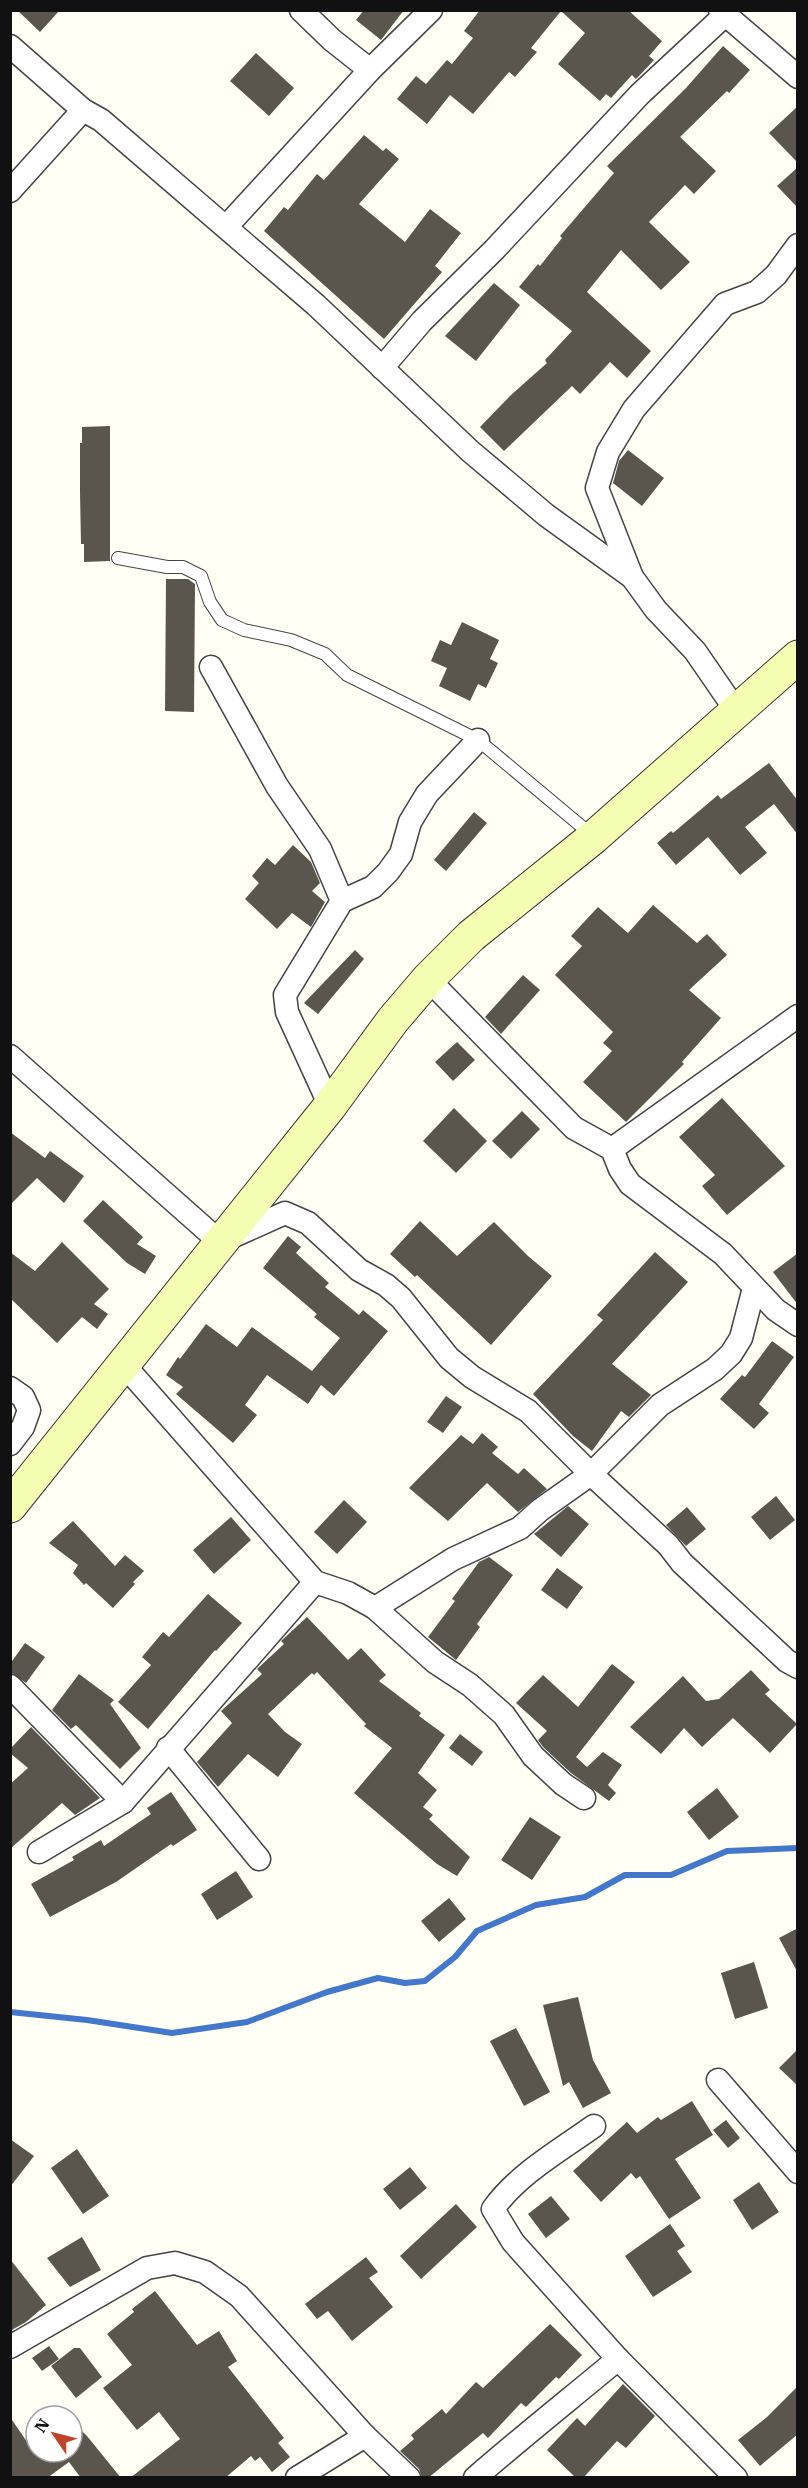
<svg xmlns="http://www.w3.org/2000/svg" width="808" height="2488" viewBox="0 0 808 2488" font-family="'IBM Plex Serif',serif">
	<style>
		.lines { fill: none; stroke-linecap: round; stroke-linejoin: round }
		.stream { stroke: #4377cb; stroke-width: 6 }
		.building { fill: #5a554d }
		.lane-casing { stroke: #444; stroke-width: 14 }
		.street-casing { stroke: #444; stroke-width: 25 }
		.secondary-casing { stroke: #333; stroke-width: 35 }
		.lane { stroke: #fff; stroke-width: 12 }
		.street { stroke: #fff; stroke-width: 22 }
		.secondary { stroke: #f5fdb2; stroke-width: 33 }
	</style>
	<rect width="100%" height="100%" fill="#fffff5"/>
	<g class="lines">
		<polyline class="stream" points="10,2012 87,2020 172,2033 247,2022 327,1992 378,1978 405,1983 425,1981 455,1957 477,1931 536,1905 585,1897 625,1875 671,1875 727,1851 798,1848"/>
	</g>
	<g class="building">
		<polygon points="17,10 60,10 40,32"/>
		<polygon points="364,10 404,10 381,40 356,20"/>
		<polygon points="480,10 628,10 662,41 649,56 654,60 640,75 636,79 632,75 611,98 606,94 600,101 558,64 585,33 561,11 531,48 537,52 515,77 509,72 473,114 450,95 427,124 397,99 416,76 426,84 447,60 452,64 473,38 464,31"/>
		<polygon points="723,46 750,70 729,93 727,91 680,137 716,171 694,194 685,185 649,222 690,262 661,290 621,250 587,292 651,351 627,378 610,362 580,394 572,386 504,451 480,427 511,395 547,363 545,360 572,331 519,287 538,264 540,266 562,238 560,236 614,173 607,166 686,88"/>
		<polygon points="256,53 294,88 269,116 230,81"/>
		<polygon points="798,106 798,163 769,133"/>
		<polygon points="364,135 383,151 386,148 399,159 359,204 405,242 430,209 461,233 435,266 442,272 384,339 264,231 284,207 288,210 317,174 324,180"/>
		<polygon points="798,167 798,208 777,186"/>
		<polygon points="494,283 520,305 476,361 445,336"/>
		<polygon points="110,426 110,561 84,562 84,544 81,544 80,492 80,443 82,443 82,427"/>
		<polygon points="628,450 664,478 642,506 613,483 619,461"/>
		<polygon points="166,579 188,579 195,584 194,712 165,711"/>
		<polygon points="462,622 499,640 490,659 498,663 486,688 478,684 470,701 439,686 447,668 431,661 440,640 451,645"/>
		<polygon points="769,763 798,801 798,835 774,804 745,827 767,853 740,875 708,837 676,865 657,843 671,831 673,833 718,795 721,799"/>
		<polygon points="474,812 487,823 446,871 434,860"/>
		<polygon points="293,845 311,862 320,883 312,891 325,902 311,927 292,913 277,929 245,899 259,883 252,876 267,858 275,865"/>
		<polygon points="653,905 697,943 707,934 727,955 689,990 721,1018 682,1062 684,1064 626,1122 583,1082 612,1051 603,1043 613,1032 555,975 582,946 571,936 598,907 628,933"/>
		<polygon points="355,950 364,959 318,1014 304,1003"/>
		<polygon points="523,975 540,990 501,1034 485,1017"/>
		<polygon points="457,1042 475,1060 453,1081 435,1062"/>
		<polygon points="722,1098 785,1166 727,1215 702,1186 715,1175 679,1137"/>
		<polygon points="454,1108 487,1141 456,1173 423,1141"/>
		<polygon points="522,1111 540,1129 511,1159 492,1141"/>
		<polygon points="10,1132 45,1158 50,1151 84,1176 64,1203 37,1178 10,1205"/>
		<polygon points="103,1200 143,1237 137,1244 156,1256 145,1274 127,1263 83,1221"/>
		<polygon points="420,1221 457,1256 494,1222 528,1256 552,1276 491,1345 417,1275 415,1277 390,1254"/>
		<polygon points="288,1236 301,1247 296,1253 329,1283 325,1287 359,1315 363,1310 388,1331 334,1396 321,1385 308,1404 267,1375 245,1405 257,1415 233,1443 176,1394 183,1387 166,1375 178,1357 180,1359 206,1324 237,1347 252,1327 312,1371 340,1338 314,1317 317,1314 263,1268"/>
		<polygon points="62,1242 109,1289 94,1304 108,1314 97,1329 82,1317 57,1343 10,1298 10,1252 35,1271"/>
		<polygon points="655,1252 688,1282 612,1364 651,1395 629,1417 621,1411 592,1451 573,1436 533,1394 603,1320 597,1315"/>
		<polygon points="798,1253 798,1305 773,1272"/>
		<polygon points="772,1341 794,1357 759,1404 769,1413 754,1429 720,1399 742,1375 745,1377"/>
		<polygon points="446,1396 462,1407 443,1433 427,1422"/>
		<polygon points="482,1433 498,1447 492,1453 518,1474 524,1468 547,1489 518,1512 487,1483 448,1521 409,1488 461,1435 473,1444"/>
		<polygon points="776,1496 795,1520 770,1540 751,1517"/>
		<polygon points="344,1500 367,1522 337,1554 314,1532"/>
		<polygon points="568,1506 589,1524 561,1557 534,1534"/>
		<polygon points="687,1507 706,1529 686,1546 666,1525"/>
		<polygon points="231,1517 251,1540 214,1574 193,1550"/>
		<polygon points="73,1521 115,1566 125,1555 144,1571 133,1582 135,1584 113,1608 86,1583 84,1585 73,1573 78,1565 49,1543"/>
		<polygon points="489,1557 513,1575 477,1624 480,1627 456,1660 428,1637 455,1601 452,1599 479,1562"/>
		<polygon points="557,1568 583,1587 567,1609 541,1590"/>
		<polygon points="208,1594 242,1623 216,1651 215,1650 148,1729 118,1702 151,1665 142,1657 163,1632 169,1637"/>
		<polygon points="307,1617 348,1660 361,1648 386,1675 379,1681 421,1713 419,1716 445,1735 418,1773 437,1790 423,1807 433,1815 429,1819 470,1857 457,1876 437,1864 354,1793 392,1748 364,1726 366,1724 317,1672 314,1675 312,1673 268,1714 285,1732 302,1744 278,1777 248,1754 218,1787 197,1762 232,1723 221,1711 262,1674 257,1669 284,1644 281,1641"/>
		<polygon points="25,1643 45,1657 26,1683 10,1672 10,1664"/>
		<polygon points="612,1664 635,1682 576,1757 587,1767 603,1752 622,1765 608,1785 616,1793 609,1801 571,1773 543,1747 538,1740 547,1731 516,1703 543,1675 578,1707"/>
		<polygon points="751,1670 770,1690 765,1694 797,1724 770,1753 733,1718 702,1747 684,1728 661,1754 630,1727 683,1676 706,1701 719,1699"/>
		<polygon points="79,1674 114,1700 110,1704 141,1748 120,1769 76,1725 71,1729 52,1710"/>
		<polygon points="31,1727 100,1798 75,1815 62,1803 10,1849 10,1784 28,1768 10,1753 10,1749"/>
		<polygon points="460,1734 483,1752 472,1766 449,1748"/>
		<polygon points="717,1788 739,1817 709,1840 687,1812"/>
		<polygon points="171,1792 197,1830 173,1846 171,1844 116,1882 50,1917 31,1884 74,1860 72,1857 101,1840 104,1846 151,1814 147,1808"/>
		<polygon points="530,1817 561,1837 532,1880 501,1860"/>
		<polygon points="236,1871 253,1897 217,1920 201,1894"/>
		<polygon points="449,1898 466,1919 439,1942 421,1921"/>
		<polygon points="798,1928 798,1973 779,1938"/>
		<polygon points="754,1962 768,2008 735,2019 721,1973"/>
		<polygon points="578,1997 593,2060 611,2093 583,2108 569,2082 563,2086 543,2005"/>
		<polygon points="516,2028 550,2092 524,2106 490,2041"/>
		<polygon points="798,2049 798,2086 779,2068"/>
		<polygon points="692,2101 713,2135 675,2159 701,2198 669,2219 640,2176 636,2179 631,2173 601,2202 573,2171 627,2122 637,2133 658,2117 661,2120"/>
		<polygon points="726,2120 740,2138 728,2148 713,2130"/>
		<polygon points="10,2139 34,2156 10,2187"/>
		<polygon points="77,2149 109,2196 83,2214 51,2168"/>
		<polygon points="410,2167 427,2188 400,2210 383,2189"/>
		<polygon points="759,2182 779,2212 752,2230 733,2200"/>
		<polygon points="551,2196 570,2219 546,2238 528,2214"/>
		<polygon points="456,2204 477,2227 421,2279 400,2256"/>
		<polygon points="670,2224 685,2246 677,2251 692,2272 653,2297 625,2256"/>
		<polygon points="82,2237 101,2270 70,2287 47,2258"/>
		<polygon points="366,2257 378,2272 369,2278 393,2307 352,2341 328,2311 317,2319 305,2304"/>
		<polygon points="10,2259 46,2305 26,2322 10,2331"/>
		<polygon points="155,2291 197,2345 219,2331 237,2361 228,2367 284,2438 278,2443 290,2457 272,2472 260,2457 255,2461 251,2456 225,2478 130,2478 180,2439 159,2412 137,2430 103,2388 132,2365 107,2334 134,2312 132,2309"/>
		<polygon points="550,2324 582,2355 559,2379 556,2377 526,2407 521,2403 488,2438 483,2433 428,2478 422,2478 419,2469 400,2451 414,2439 411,2435 442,2409 446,2414 476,2382 483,2388"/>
		<polygon points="49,2346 59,2359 42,2371 32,2358"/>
		<polygon points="74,2348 80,2348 102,2377 76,2398 51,2366"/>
		<polygon points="623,2384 655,2416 626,2448 617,2441 583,2478 576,2478 547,2450 577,2418 585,2426"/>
		<polygon points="798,2386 798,2434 760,2466 738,2440 767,2417"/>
		<polygon points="10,2417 34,2452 72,2452 72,2421 87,2436 121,2478 81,2478 69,2462 47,2478 10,2478"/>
	</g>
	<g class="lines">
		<defs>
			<polyline id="lane" points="118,558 167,567 183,567 201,576 210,602 222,620 244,630 291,640 325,654 347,675 478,740 593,836"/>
			<g id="street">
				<polyline points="301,10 332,40 370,70"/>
				<polyline points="720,10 798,77"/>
				<polyline points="10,46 83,110 101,120 316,305 470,451 546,515 632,577 656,610 695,651 737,712"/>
				<polyline points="10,191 83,110"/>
				<polyline points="226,227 370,70 431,10"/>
				<polyline points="382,368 422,321 494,250 640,94 725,15"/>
				<polyline points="632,577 597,488 608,452 634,409 725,304 757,292 776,275 798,245"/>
				<polyline points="211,667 277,786 320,849 342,901"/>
				<polyline points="428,979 574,1128 612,1149 620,1169 630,1184 723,1254 776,1310 798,1325"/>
				<polyline points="10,1056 220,1242 285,1213 308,1223 359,1270 386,1285 401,1298 449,1358 472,1377 528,1411 591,1474 668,1545 682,1563 787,1661 798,1667"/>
				<polyline points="330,1106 287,1012 285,995 342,901 373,887 388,872 401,854 410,822 427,794 478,740"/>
				<polyline points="612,1149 798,1016"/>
				<polyline points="124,1365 315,1582 348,1593 375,1608 435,1662 470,1685 504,1715 533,1756 563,1784 584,1798"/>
				<polyline points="10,1388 23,1397 29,1410 23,1427 10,1444"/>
				<polyline points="375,1608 453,1559 520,1528 540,1510 591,1474 660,1405 715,1369 731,1354 741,1338 754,1288"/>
				<polyline points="10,1686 123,1802"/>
				<polyline points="168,1748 259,1859"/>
				<polyline points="39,1852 123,1802 315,1582"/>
				<polyline points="718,2080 798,2172"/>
				<path d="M594,2126C559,2151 518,2174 493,2209L513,2242L618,2359L736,2478"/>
				<polyline points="10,2347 147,2268 175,2263 205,2272 239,2296 365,2436 409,2478"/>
				<polyline points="297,2478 365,2436"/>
				<path d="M475,2478C522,2437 570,2399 618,2359"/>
			</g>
			<polyline id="secondary" points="10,1506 330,1106 393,1020 428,979 471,936 594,837 798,657"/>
		</defs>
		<use href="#lane" class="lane-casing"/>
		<use href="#street" class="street-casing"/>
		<use href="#secondary" class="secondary-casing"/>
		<use href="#lane" class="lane"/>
		<use href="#street" class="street"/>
		<use href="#secondary" class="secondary"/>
	</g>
	<rect width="808" height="2488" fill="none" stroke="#111111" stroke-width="24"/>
	<g transform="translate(54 2434) rotate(305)"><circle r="28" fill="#ffffff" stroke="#a0a0a0" stroke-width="1.5"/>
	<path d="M0-4.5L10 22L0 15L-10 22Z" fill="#c0442a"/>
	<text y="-9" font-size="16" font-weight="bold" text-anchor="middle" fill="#111111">N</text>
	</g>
</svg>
